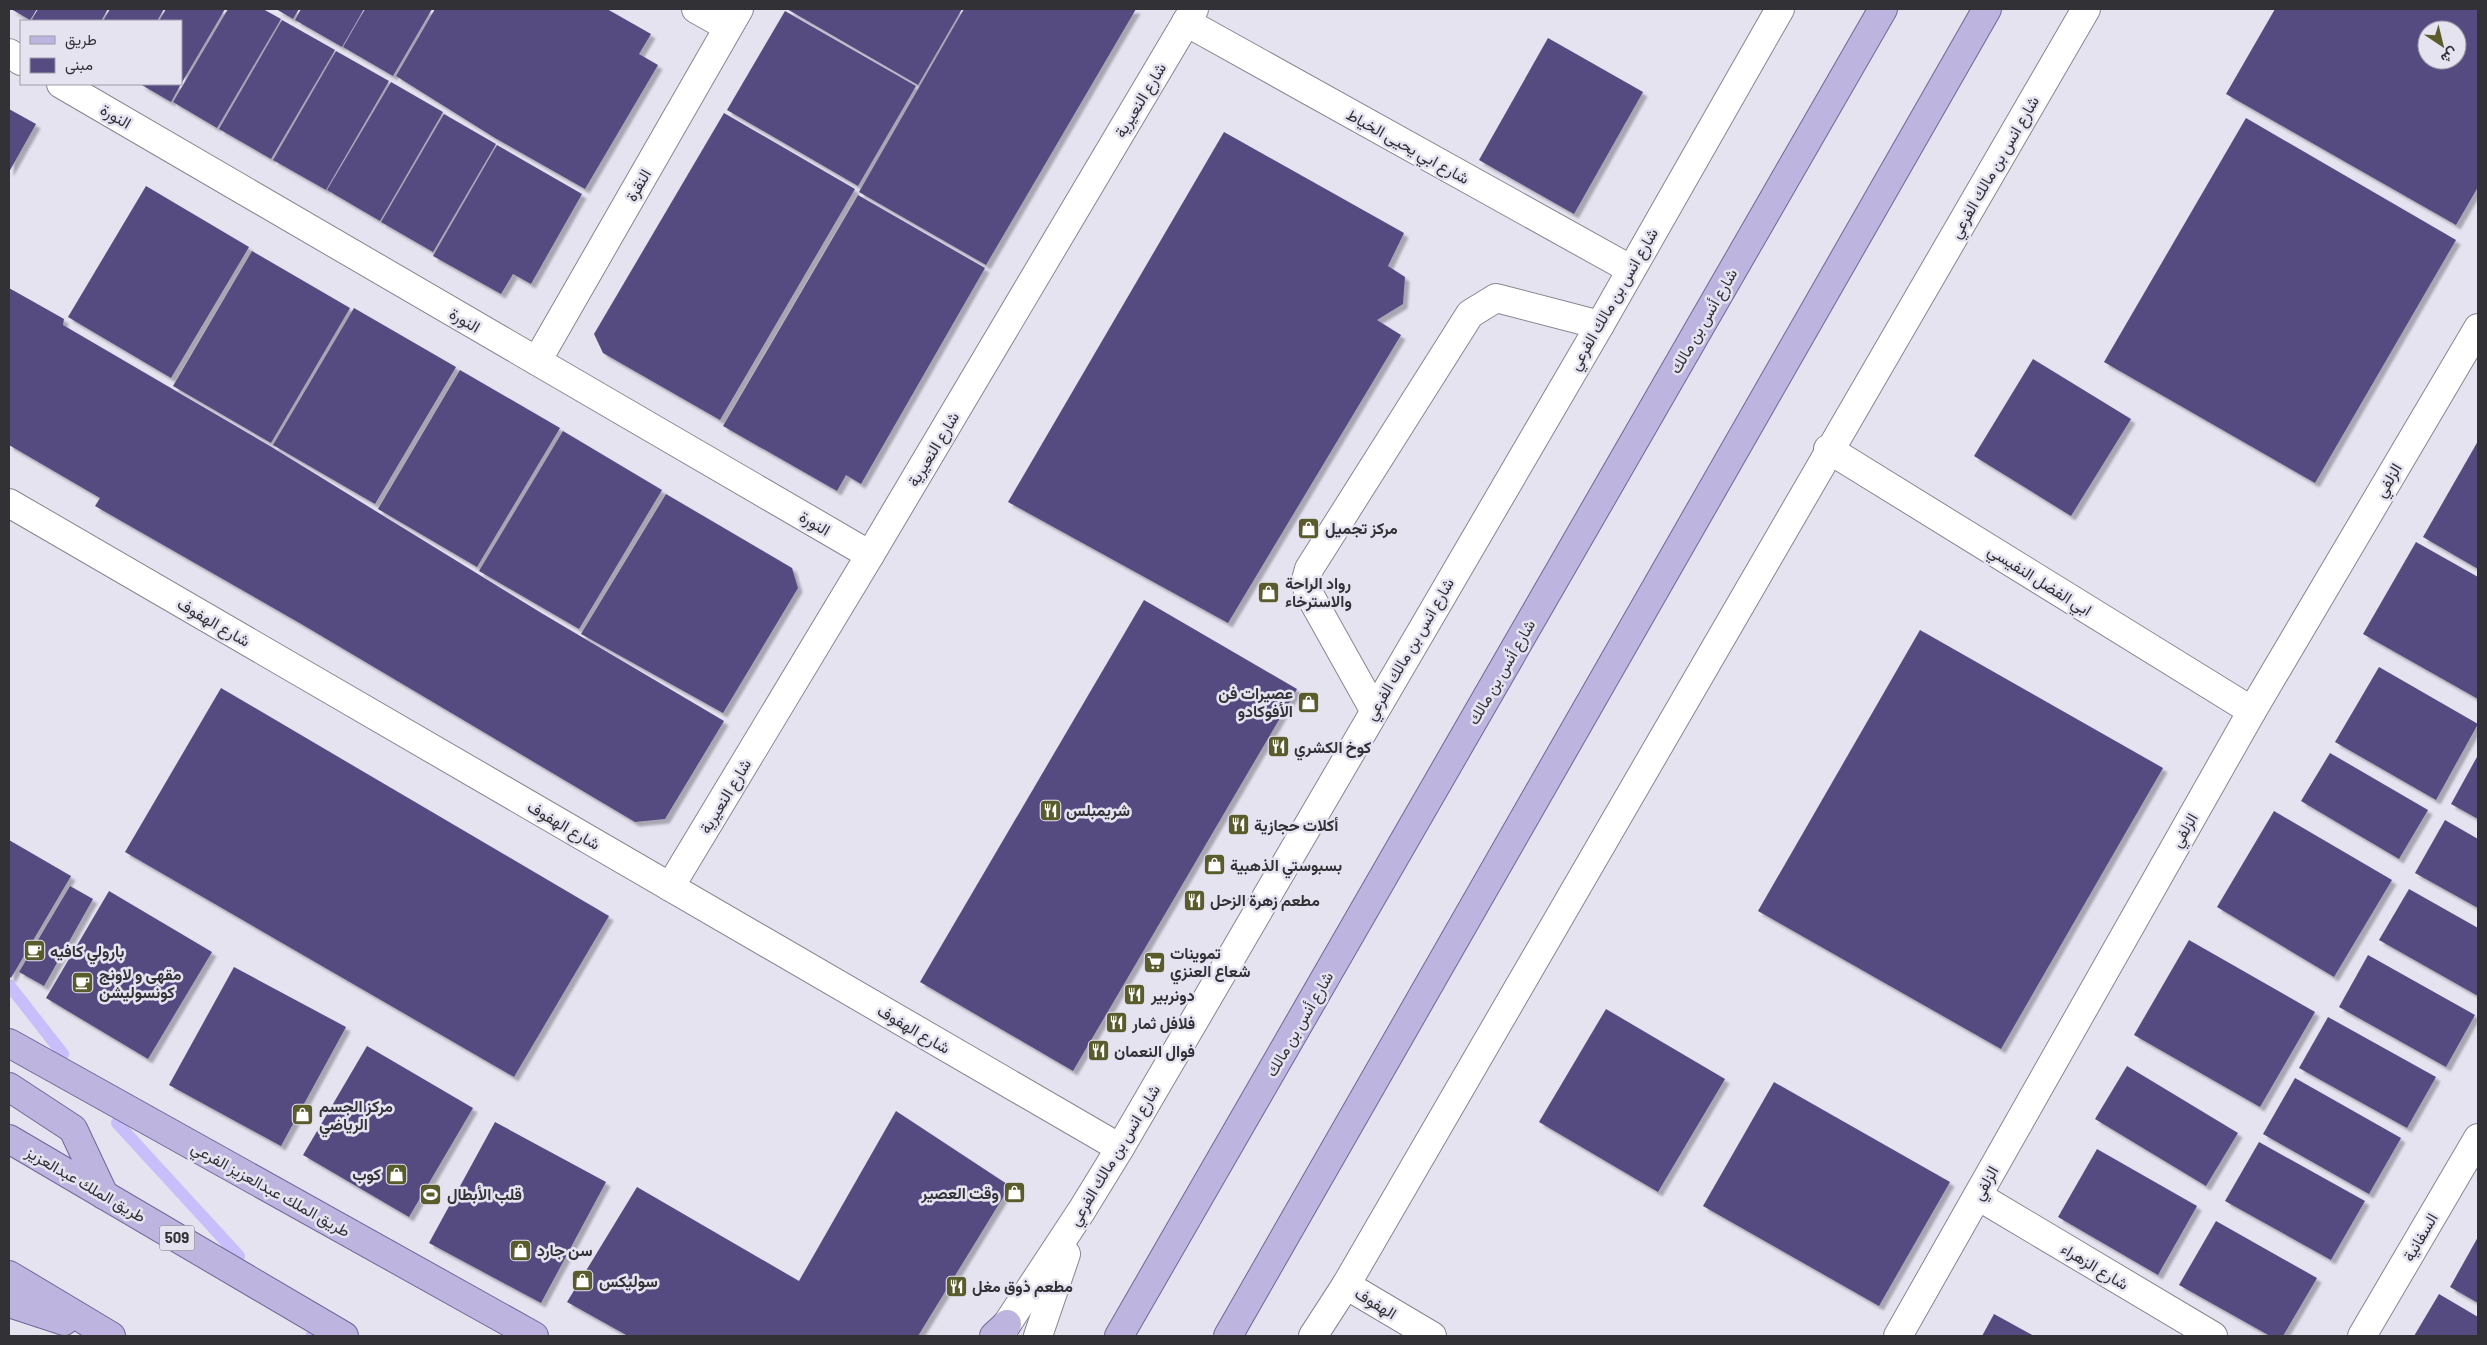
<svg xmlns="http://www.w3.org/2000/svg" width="2487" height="1345" viewBox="0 0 2487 1345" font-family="Barlow,Vazirmatn,sans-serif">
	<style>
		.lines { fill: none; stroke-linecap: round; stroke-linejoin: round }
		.stream { stroke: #c7befb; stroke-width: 12 }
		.building { fill: #574c81; fill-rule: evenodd; filter: url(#shadow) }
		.minor-casing { stroke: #878691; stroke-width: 30 }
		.major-casing { stroke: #706698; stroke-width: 30 }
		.minor { stroke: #fff; stroke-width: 28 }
		.major { stroke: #bdb5e0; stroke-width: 28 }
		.labels { text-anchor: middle; stroke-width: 5; stroke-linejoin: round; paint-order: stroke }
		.shield { fill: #e5e3f0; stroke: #68666e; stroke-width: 1 }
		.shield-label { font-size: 15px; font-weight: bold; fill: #323136 }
		.street-label { font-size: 16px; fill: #323136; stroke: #e5e3f0 }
		.poi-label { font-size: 16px; font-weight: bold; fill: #323136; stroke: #e5e3f0; text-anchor: start }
	</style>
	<defs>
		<filter id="shadow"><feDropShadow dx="4.5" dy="4.5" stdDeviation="1" flood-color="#0004"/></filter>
	</defs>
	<rect width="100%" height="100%" fill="#e5e3f0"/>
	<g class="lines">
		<g class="stream">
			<polyline points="9,985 63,1054"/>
			<polyline points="117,1123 239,1256"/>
			<polyline points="312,1335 313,1336"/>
		</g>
	</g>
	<g class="building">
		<polygon points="11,9 37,9 30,20"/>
		<polygon points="38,9 108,9 101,21 31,21"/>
		<polygon points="110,9 164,9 157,21 103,21"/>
		<polygon points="166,9 225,9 181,84 181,21 159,21"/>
		<polygon points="228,9 263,9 281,19 217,128 173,102"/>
		<polygon points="276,9 299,9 293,19"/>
		<polygon points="301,9 364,9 342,47 295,20"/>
		<polygon points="365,9 432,9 393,76 343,47"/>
		<polygon points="435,9 607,9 651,34 639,54 658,65 585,189 495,138 396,76"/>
		<polygon points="787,9 962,9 918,85"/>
		<polygon points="964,9 1136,9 986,265 859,192"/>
		<path d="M2275,9H2478V187L2456,225L2226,94ZM2427,30H2457V60H2427Z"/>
		<polygon points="785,11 916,86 858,186 727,110"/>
		<polygon points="282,20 335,50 271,159 219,129"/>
		<polygon points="1548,38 1643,92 1574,214 1479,160"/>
		<polygon points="336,51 389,81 326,190 273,160"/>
		<polygon points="391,82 443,112 380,221 327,190"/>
		<polygon points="140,84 181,84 171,102"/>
		<polygon points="9,109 36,124 9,172"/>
		<polygon points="724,113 855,189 720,420 603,353 594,334"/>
		<polygon points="444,114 496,144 433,252 381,222"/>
		<polygon points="2246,118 2456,240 2315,483 2104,362"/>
		<polygon points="1224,132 1404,233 1388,266 1405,277 1403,304 1377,320 1401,335 1228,623 1008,502"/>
		<polygon points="497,145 582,194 531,284 513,274 501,294 433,256"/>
		<polygon points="146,186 249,247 171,378 68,317"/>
		<polygon points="858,195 985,268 861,484 846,475 837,491 723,426"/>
		<polygon points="252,251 350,308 271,443 173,386"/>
		<polygon points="9,288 64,319 63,325 270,446 543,614 724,721 665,819 635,822 303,625 95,506 100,498 9,445"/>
		<polygon points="354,308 456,367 375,504 273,445"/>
		<polygon points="2033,359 2131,419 2071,516 1974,456"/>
		<polygon points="460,370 560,428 477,567 378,509"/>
		<polygon points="563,431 662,490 579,629 479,571"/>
		<polygon points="2478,441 2478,569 2423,537"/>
		<polygon points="666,494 792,568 798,588 723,713 581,634"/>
		<polygon points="2416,542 2478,577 2478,699 2363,634"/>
		<polygon points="1144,600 1297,689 1073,1071 920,982"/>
		<polygon points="1920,630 2163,768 2001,1049 1758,911"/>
		<polygon points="2379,667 2478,724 2436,800 2335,742"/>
		<polygon points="221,688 609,916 514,1077 125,852"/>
		<polygon points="2330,753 2428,810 2399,859 2301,801"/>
		<polygon points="2478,755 2478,819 2451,804"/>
		<polygon points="2274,811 2392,880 2334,977 2217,907"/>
		<polygon points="2445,820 2478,839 2478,908 2415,873"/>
		<polygon points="9,840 71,876 11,978 9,976"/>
		<polygon points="70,886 93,899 44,986 19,972"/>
		<polygon points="2409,889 2478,928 2478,996 2379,940"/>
		<polygon points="109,891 212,952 148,1059 46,998"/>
		<polygon points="2189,940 2315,1012 2260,1107 2134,1035"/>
		<polygon points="2368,955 2475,1015 2446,1067 2339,1007"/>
		<polygon points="234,967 346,1027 281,1146 169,1085"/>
		<polygon points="1606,1009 1725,1079 1658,1192 1539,1122"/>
		<polygon points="2328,1017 2436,1077 2407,1128 2299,1068"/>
		<polygon points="367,1046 473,1108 409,1217 303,1155"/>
		<polygon points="2127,1066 2238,1133 2206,1186 2095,1119"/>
		<polygon points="2295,1078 2401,1138 2369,1194 2263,1134"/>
		<polygon points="1774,1082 1950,1182 1879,1306 1703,1206"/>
		<polygon points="896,1111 1010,1186 918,1336 628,1336 567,1302 637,1187 799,1281"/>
		<polygon points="495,1122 606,1182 541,1303 429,1243"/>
		<polygon points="2259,1142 2365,1201 2331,1260 2225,1201"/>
		<polygon points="2097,1149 2197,1206 2158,1275 2058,1217"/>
		<polygon points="2216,1221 2317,1278 2283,1336 2270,1336 2179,1285"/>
		<polygon points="2478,1237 2478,1303 2450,1287"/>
		<polygon points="2439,1294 2478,1317 2478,1336 2414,1336"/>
		<polygon points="1994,1314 2034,1336 1982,1336"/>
	</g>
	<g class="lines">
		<defs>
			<g id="minor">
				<polyline points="696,9 728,27"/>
				<polyline points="1186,22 1630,269"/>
				<polyline points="9,53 21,61"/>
				<polyline points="61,84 870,555"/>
				<polyline points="537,361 739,9"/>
				<polyline points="1828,449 2252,711"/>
				<polyline points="9,503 1120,1148"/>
				<polyline points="1374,710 1308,592 1306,580 1309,569 1470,314 1496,298 1600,325"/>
				<polyline points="670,887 870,555 1194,9"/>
				<polyline points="1978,1196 2213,1336"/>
				<polyline points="1346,1285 1432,1336"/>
				<polyline points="999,1336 1082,1210 1120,1148 1600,325 1780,9"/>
				<polyline points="1038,1336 1066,1254"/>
				<path d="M1313,1336L1346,1285C1594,860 1838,433 2086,9"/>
				<polyline points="1898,1336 2252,711 2478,328"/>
				<polyline points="2362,1336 2478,1138"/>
			</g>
			<g id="major">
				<polyline points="9,1043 534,1336"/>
				<polyline points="9,1087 73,1129 104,1195"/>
				<polyline points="9,1139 344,1336"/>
				<polyline points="9,1275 111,1336"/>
				<polyline points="9,1303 64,1321"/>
				<polyline points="994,1336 1007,1324"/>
				<polyline points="1119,1336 1883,9"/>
				<polyline points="1228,1336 1987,9"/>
			</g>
		</defs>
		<use href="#minor" class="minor-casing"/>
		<use href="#major" class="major-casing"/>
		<use href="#minor" class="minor"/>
		<use href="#major" class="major"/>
	</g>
	<defs>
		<symbol id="shop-square" viewBox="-11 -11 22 22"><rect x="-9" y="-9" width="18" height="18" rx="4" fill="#5a5d2b" stroke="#e5e3f0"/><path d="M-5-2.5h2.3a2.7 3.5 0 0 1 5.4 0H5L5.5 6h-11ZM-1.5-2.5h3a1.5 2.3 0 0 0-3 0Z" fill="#fff"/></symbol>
		<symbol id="restaurant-square" viewBox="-11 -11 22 22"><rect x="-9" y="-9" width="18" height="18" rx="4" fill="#5a5d2b" stroke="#e5e3f0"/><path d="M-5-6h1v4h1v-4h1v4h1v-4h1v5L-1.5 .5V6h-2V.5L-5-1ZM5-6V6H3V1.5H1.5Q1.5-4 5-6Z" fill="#fff"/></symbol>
		<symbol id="cafe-square" viewBox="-11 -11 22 22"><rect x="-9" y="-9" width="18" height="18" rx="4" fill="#5a5d2b" stroke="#e5e3f0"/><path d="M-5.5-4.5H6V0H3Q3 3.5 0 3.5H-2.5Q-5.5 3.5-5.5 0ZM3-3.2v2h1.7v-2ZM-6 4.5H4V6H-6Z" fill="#fff"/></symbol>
		<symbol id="supermarket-square" viewBox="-11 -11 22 22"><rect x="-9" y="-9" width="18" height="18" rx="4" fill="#5a5d2b" stroke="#e5e3f0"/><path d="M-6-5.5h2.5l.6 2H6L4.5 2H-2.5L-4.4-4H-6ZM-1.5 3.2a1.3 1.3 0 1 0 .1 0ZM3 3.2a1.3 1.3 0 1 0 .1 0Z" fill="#fff"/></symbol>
		<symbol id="stadium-square" viewBox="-11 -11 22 22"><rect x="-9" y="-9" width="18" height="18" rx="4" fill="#5a5d2b" stroke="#e5e3f0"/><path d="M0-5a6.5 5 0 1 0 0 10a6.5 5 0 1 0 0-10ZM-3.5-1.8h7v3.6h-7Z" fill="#fff"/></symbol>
	</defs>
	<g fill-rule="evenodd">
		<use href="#shop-square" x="1296" y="516" width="25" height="25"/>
		<use href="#shop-square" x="1256" y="580" width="25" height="25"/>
		<use href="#shop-square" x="1296" y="690" width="25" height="25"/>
		<use href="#restaurant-square" x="1266" y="734" width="25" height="25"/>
		<use href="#restaurant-square" x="1038" y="798" width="25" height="25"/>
		<use href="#restaurant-square" x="1226" y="812" width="25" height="25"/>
		<use href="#shop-square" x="1202" y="852" width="25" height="25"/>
		<use href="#restaurant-square" x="1182" y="888" width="25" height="25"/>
		<use href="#cafe-square" x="22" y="938" width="25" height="25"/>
		<use href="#supermarket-square" x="1142" y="950" width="25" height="25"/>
		<use href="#cafe-square" x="70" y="970" width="25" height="25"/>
		<use href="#restaurant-square" x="1122" y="982" width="25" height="25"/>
		<use href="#restaurant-square" x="1104" y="1010" width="25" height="25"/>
		<use href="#restaurant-square" x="1086" y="1038" width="25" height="25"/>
		<use href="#shop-square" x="290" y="1102" width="25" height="25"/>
		<use href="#shop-square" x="384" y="1162" width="25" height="25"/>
		<use href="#shop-square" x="1002" y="1180" width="25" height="25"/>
		<use href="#stadium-square" x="418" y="1182" width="25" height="25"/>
		<use href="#shop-square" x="508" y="1238" width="25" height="25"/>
		<use href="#shop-square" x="570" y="1268" width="25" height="25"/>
		<use href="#restaurant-square" x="944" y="1274" width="25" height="25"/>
	</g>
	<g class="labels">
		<rect class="shield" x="159.5" y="1225.5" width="35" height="25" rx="4"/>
		<g class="shield-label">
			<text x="177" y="1243">509</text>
		</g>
		<g class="street-label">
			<text transform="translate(1140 100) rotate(-59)" y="6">شارع النعيرية</text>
			<text transform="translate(116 116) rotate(30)" y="6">النورة</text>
			<text transform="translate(1408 146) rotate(29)" y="6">شارع ابي يحيى الخياط</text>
			<text transform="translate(1994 167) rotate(-60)" y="6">شارع انس بن مالك الفرعي</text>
			<text transform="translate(638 185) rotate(-60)" y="6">النقرة</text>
			<text transform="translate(1613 299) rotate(-60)" y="6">شارع انس بن مالك الفرعي</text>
			<text transform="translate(465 320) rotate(30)" y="6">النورة</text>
			<text transform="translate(1703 321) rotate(-60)" y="6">شارع أنس بن مالك</text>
			<text transform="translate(933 449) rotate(-59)" y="6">شارع النعيرية</text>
			<text transform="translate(2388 480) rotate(-59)" y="6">الزلفي</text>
			<text transform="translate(815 523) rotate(30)" y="6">النورة</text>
			<text transform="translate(2040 580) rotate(32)" y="6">ابي الفضل النفيسي</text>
			<text transform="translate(214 622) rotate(30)" y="6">شارع الهفوف</text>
			<text transform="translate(1409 649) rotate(-60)" y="6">شارع انس بن مالك الفرعي</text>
			<text transform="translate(1501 672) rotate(-60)" y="6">شارع أنس بن مالك</text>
			<text transform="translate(725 796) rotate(-59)" y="6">شارع النعيرية</text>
			<text transform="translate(564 825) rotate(30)" y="6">شارع الهفوف</text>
			<text transform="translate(2184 830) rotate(-60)" y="6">الزلفي</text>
			<text transform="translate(1299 1024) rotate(-60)" y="6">شارع أنس بن مالك</text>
			<text transform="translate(914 1029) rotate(30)" y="6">شارع الهفوف</text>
			<text transform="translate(1114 1155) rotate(-59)" y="6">شارع انس بن مالك الفرعي</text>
			<text transform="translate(1985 1183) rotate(-61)" y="6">الزلفي</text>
			<text transform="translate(86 1184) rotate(30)" y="6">طريق الملك عبدالعزيز</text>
			<text transform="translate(271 1189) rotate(29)" y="6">طريق الملك عبدالعزيز الفرعي</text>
			<text transform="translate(2420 1237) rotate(-60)" y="6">السفانية</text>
			<text transform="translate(2095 1266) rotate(31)" y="6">شارع الزهراء</text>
			<text transform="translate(1376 1303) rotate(31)" y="6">الهفوف</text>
		</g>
		<g class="poi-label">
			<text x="1325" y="534">مركز تجميل</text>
			<text x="1285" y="589">رواد الراحة<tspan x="1285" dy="18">والاسترخاء</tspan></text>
			<text x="1293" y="699" text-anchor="end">عصيرات فن<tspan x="1293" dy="18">الأفوكادو</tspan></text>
			<text x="1294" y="753">كوخ الكشري</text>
			<text x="1066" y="816">شريمبلس</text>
			<text x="1254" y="831">أكلات حجازية</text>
			<text x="1230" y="871">بسبوستي الذهبية</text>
			<text x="1210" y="906">مطعم زهرة الزحل</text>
			<text x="50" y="957">بارولي كافيه</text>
			<text x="1170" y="959">تموينات<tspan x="1170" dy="18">شعاع العنزي</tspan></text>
			<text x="99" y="980">مقهى و لاونج<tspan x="99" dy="18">كونسوليشن</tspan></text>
			<text x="1151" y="1001">دونربير</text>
			<text x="1132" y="1029">فلافل ثمار</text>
			<text x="1114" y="1057">فوال النعمان</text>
			<text x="319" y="1112">مركز الجسم<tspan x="319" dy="18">الرياضي</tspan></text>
			<text x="381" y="1180" text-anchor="end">كوب</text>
			<text x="999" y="1199" text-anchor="end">وقت العصير</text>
			<text x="447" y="1200">قلب الأبطال</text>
			<text x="537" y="1256">سن جارد</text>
			<text x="599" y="1287">سوليكس</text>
			<text x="972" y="1292">مطعم ذوق مغل</text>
		</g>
	</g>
	<rect width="2487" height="1345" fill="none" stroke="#323136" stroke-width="20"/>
	<rect x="20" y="20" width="162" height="65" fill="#e5e3f0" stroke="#9d9ca6"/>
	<rect x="30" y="36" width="25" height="8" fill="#bdb5e0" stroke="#9d9ca6"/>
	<text x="65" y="45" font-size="15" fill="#323136">طريق</text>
	<rect x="30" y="58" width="25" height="15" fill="#574c81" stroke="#9d9ca6"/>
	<text x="65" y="70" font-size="15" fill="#323136">مبنى</text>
	<g transform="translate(2442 45) rotate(145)"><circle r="24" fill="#e5e3f0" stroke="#9d9ca6"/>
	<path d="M0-4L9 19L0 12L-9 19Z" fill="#5a5d2b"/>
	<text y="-8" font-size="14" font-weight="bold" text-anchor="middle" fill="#323136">ش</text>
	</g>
</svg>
